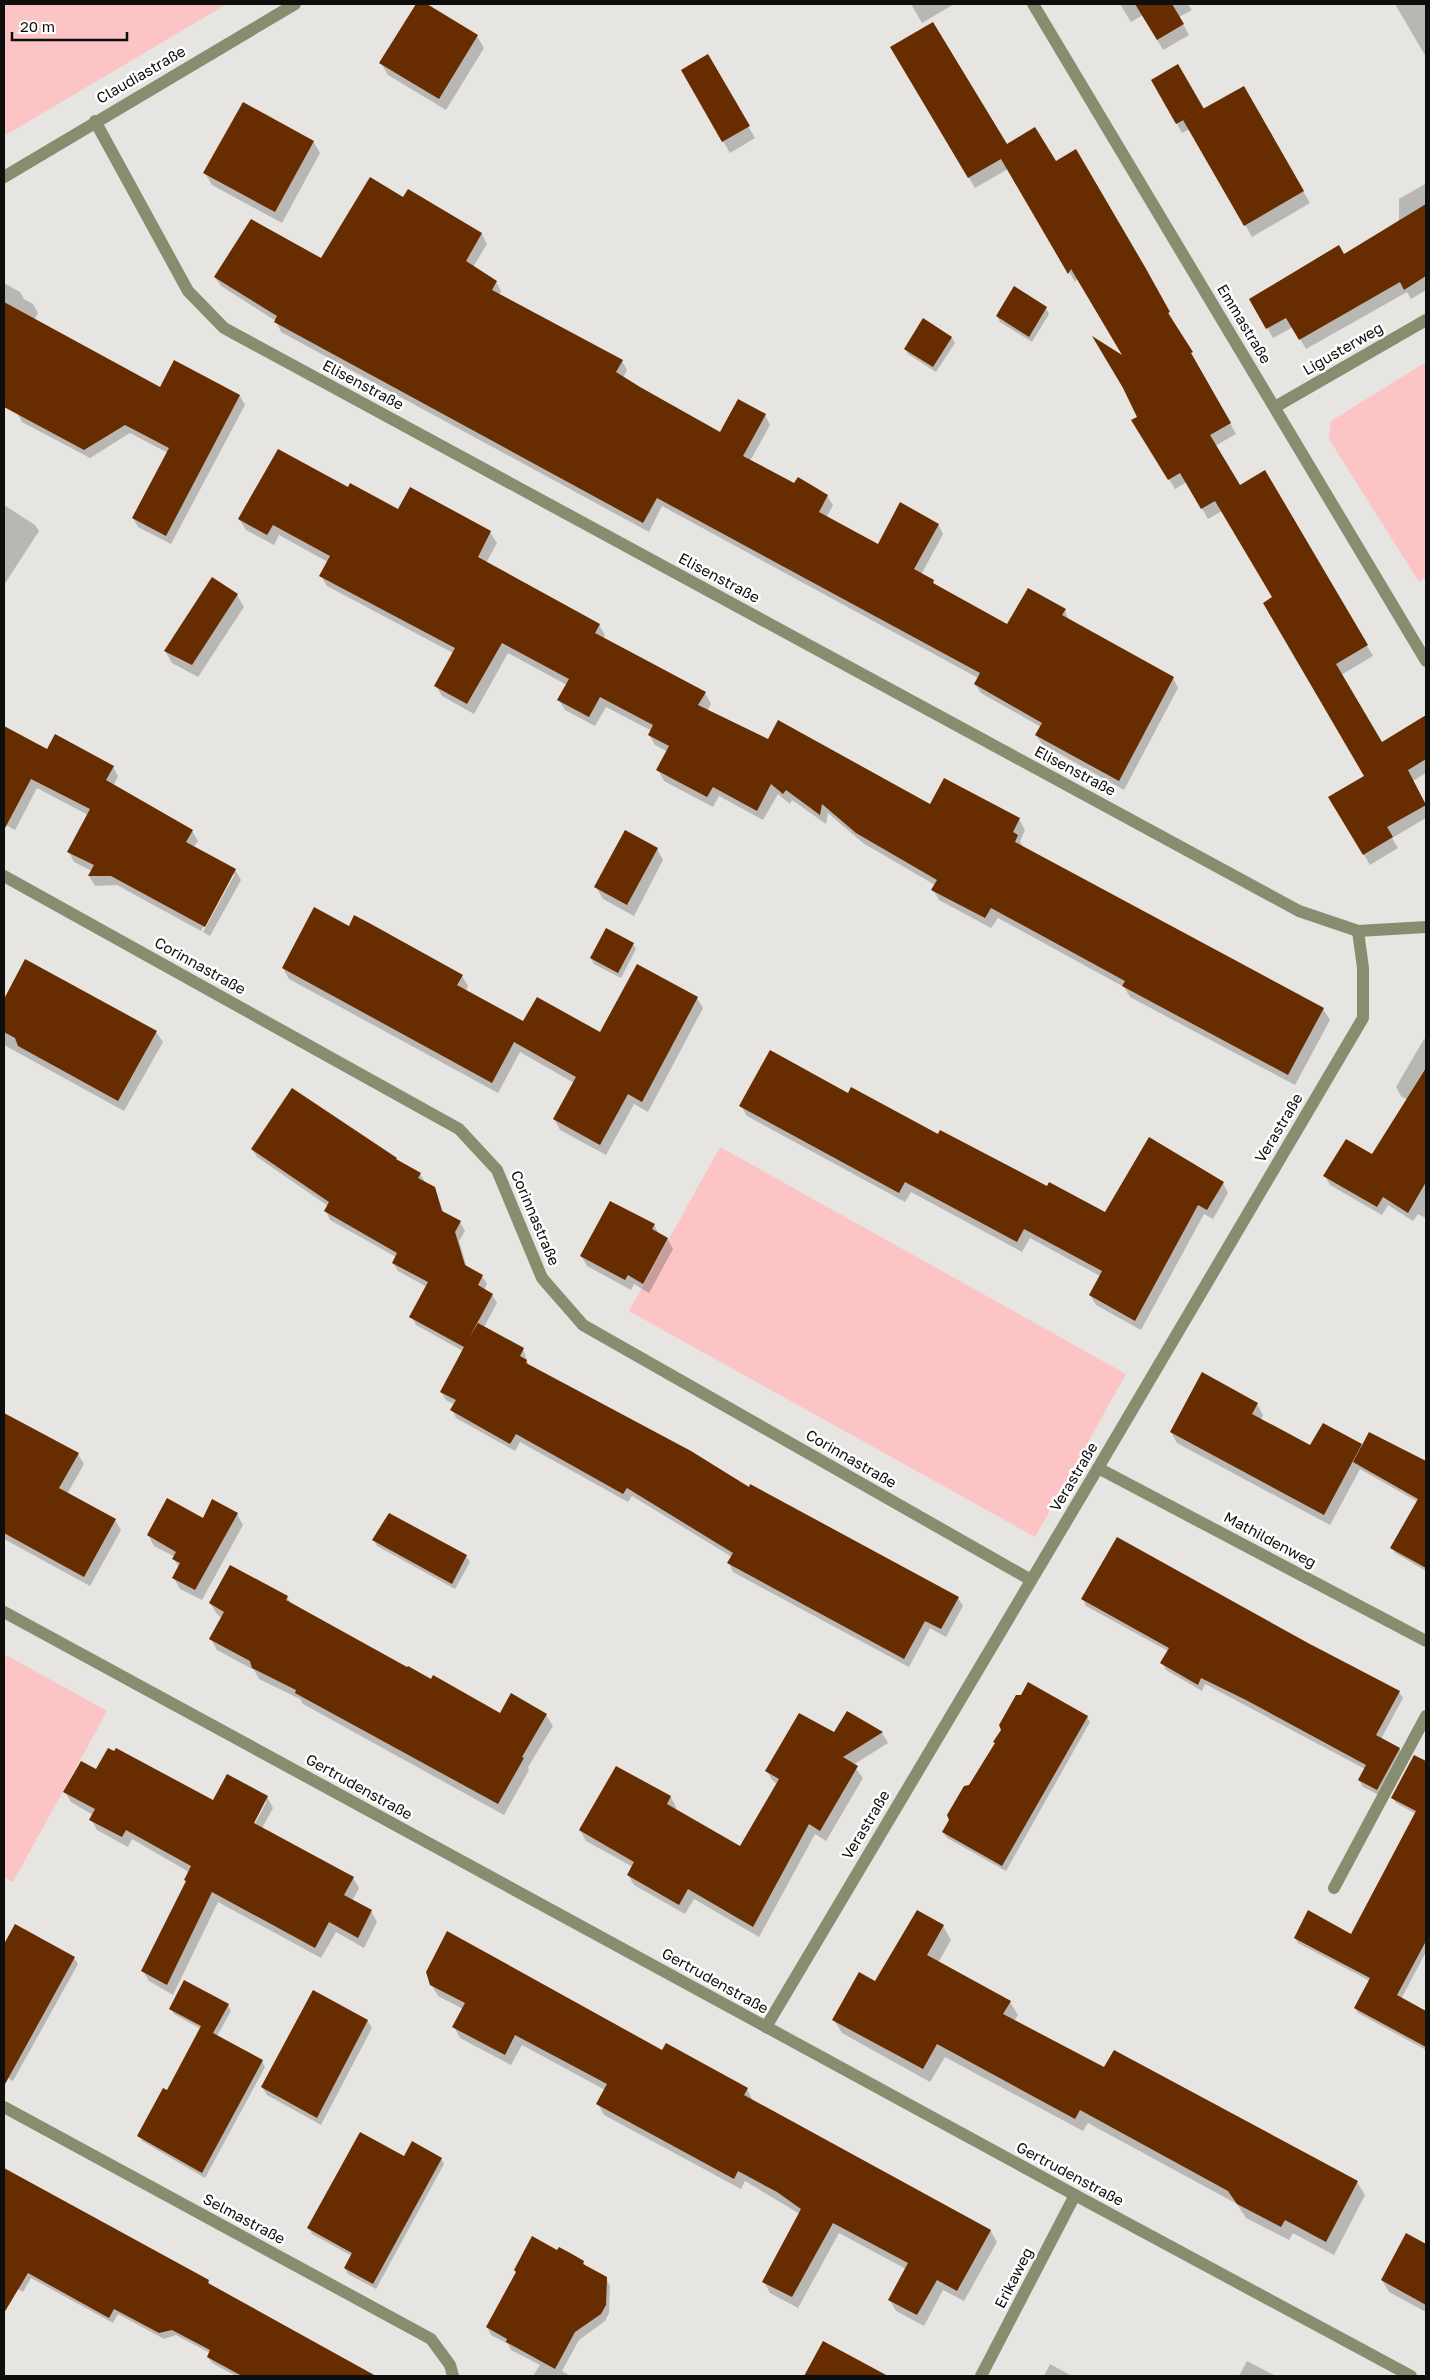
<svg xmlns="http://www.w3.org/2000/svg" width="1430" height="2380" viewBox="0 0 1430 2380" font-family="'Golos Text',sans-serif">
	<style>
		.green { fill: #fcc4c5 }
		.shadow { fill: #0003; fill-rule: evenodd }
		.building { fill: #672d00 }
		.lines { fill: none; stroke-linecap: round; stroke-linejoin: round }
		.street { stroke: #878e70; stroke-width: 12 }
		.labels { text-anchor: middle; stroke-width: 5; stroke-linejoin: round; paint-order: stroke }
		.street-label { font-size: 15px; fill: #0e0e0d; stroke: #fff }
	</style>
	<rect width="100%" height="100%" fill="#e7e5e1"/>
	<g class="green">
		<polygon points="4,4 227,4 4,136"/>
		<polygon points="1426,362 1426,578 1419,582 1329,439 1331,421"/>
		<polygon points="720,1147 1126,1374 1035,1537 629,1311"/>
		<polygon points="4,1654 107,1711 13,1882 4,1877"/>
	</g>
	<g class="shadow">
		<polygon points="417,4 425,4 477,36 484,48 446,110 388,75 381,63"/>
		<polygon points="911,4 954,4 922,23"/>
		<polygon points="1120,4 1188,4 1192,10 1179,17 1189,35 1163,50 1143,15 1131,22"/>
		<polygon points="1395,4 1426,4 1426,57"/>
		<polygon points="892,47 1006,146 1055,163 1150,279 1236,434 1215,446 1240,486 1264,472 1373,656 1341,675 1382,744 1426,716 1426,773 1413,781 1426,804 1426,818 1392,838 1398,848 1370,865 1330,797 1366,777 1273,598 1222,511 1208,519 1187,482 1175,489 1133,420 1138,417 1125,359 1078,278 1075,282 1008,169 975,188"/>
		<polygon points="707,56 755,138 730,153 682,71"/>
		<polygon points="1153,80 1203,110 1243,88 1310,203 1252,237 1190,129 1182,133"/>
		<polygon points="313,141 320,153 282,223 212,185 205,173"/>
		<polygon points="1425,184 1426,290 1411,299 1407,292 1306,349 1293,327 1273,338 1251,299 1343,256 1399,222 1399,199"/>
		<polygon points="408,190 482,234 487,244 473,267 496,282 501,291 499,295 622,361 627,370 623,378 721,433 765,415 770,425 750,461 794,485 827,496 833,505 826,518 879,546 938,524 943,534 921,575 933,581 936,587 1008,626 1065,610 1069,621 1173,678 1178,688 1124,790 1042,744 1036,735 1041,727 981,693 975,684 978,678 662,506 649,532 281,332 276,321 221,286 215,277 321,260 403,198"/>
		<polygon points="4,283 20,292 24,299 33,304 38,313 34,320 160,388 174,362 240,396 245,405 171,544 138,527 133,518 168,453 130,433 90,458 22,422 17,413 25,398 4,386"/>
		<polygon points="1046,308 1049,314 1032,342 1000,322 997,316"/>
		<polygon points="923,320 952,338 955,343 936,372 908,354 905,349"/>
		<polygon points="349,489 399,511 490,532 497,543 486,563 599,625 605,635 604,638 705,693 711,704 707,711 768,741 931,805 1019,819 1025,830 1020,841 1023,848 1323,1009 1330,1020 1295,1085 1130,997 1124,987 998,918 991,928 939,900 933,890 935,885 863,843 828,813 826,824 792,800 790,804 778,794 763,820 719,796 713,807 664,781 658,770 668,752 655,745 649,735 652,731 606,707 595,726 565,710 559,700 567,685 508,653 474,714 442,696 436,686 453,653 327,586 321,576 328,562 279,535 274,545 246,530 239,519"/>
		<polygon points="4,505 35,525 39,531 4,585"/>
		<polygon points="237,595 244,607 198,677 172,663 165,651"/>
		<polygon points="4,726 47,751 113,767 118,776 113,786 192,831 198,841 193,848 235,870 241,880 210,936 203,932 235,874 232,874 201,931 117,885 95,886 89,876 92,871 74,862 69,852 88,815 37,788 15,830 4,824"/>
		<polygon points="657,849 663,860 634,916 603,899 596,887"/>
		<polygon points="349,927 462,976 468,986 466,991 524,1023 600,1033 697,998 703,1008 648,1112 634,1104 606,1155 560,1130 554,1119 574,1083 520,1052 498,1093 289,979 283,968"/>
		<polygon points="633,944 636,949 621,978 594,964 591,958"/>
		<polygon points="26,960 156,1032 163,1042 124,1111 4,1045 4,1002"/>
		<polygon points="1424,1039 1426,1040 1426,1218 1418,1214 1413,1221 1388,1205 1382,1215 1330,1185 1325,1176 1372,1156 1408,1100 1401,1096 1396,1087"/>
		<polygon points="849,1095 1105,1214 1223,1183 1228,1193 1213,1219 1204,1214 1141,1330 1096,1305 1090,1295 1100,1276 1030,1238 1022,1252 911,1192 905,1202 747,1116 741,1106"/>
		<polygon points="252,1149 398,1162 420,1174 425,1182 434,1188 444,1213 460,1222 465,1231 459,1241 467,1268 482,1276 487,1284 484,1290 492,1295 497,1303 484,1327 523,1349 529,1366 749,1488 958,1598 963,1606 946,1637 930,1628 909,1667 733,1572 729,1563 732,1557 632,1496 628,1502 520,1442 515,1451 456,1418 452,1410 455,1405 446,1400 441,1392 463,1351 416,1325 411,1316 427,1287 398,1271 393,1263 396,1257 330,1220 326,1211 328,1206 257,1157"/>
		<polygon points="654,1225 659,1234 667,1238 673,1249 649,1293 634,1284 631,1290 587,1266 581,1256"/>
		<polygon points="1257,1404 1263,1415 1261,1420 1310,1447 1361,1445 1362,1447 1369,1433 1426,1462 1426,1571 1395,1553 1392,1548 1418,1502 1360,1469 1330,1525 1177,1443 1171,1432"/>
		<polygon points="4,1414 78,1454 84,1464 67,1494 115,1520 121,1530 90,1586 4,1539"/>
		<polygon points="237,1514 243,1525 202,1600 180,1589 174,1578 179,1568 174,1559 175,1557 154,1546 148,1535 203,1519"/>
		<polygon points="389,1514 466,1556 470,1562 455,1589 377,1546 374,1540"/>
		<polygon points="287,1597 292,1605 408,1669 501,1715 511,1695 546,1715 553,1726 528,1767 529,1770 504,1815 303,1704 300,1699 259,1679 254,1670 217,1650 211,1639 222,1618 217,1614 210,1603"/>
		<polygon points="1083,1599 1308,1644 1399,1692 1403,1698 1381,1739 1399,1748 1403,1755 1381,1796 1363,1787 1359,1780 1365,1769 1205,1684 1202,1691 1166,1670 1162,1663 1168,1651 1086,1606"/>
		<polygon points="847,1712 882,1733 888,1743 853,1765 863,1778 826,1841 815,1834 759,1937 694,1899 685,1914 634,1885 628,1875 633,1867 586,1841 580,1830 671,1797 676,1807 675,1810 740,1847 777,1784 773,1781 767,1771 834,1734"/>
		<polygon points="1087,1717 1090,1722 1006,1871 947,1838 943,1832 996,1744"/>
		<polygon points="1415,1757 1426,1762 1426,1952 1401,1999 1426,2012 1426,2050 1358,2013 1355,2008 1370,1981 1298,1943 1295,1938 1352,1935 1416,1814 1396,1803 1393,1798"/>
		<path d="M97,1771L213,1801L267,1797L273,1808L262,1828L353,1878L359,1888L352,1901L371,1911L377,1922L364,1948L336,1932L321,1958L218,1902L173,1995L149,1981L143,1971L187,1883L185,1880L189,1872L132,1839L128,1847L97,1830L91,1819L93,1815L71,1802L65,1792ZM264,1801H267L252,1829L250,1828Z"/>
		<polygon points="917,1912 943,1926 951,1940 938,1963 1010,2002 1018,2015 1014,2021 1105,2069 1357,2182 1365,2195 1334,2255 1293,2233 1289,2240 1246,2218 1237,2204 1088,2123 1083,2131 945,2057 930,2082 842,2033 834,2020 876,1983"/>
		<polygon points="15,1925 74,1958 78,1964 13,2081 4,2076 4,1947"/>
		<polygon points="431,1984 662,2052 747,2089 753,2101 990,2230 997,2242 964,2301 943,2290 924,2326 896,2311 889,2299 906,2269 839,2233 798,2308 770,2293 764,2282 800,2214 745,2181 741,2189 604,2115 598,2104 605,2090 522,2045 511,2065 460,2038 454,2027 463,2009 438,1996"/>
		<polygon points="228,2005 231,2011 217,2036 262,2061 265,2067 205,2178 142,2141 139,2136 168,2091 201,2029 174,2014 170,2008"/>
		<polygon points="367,2020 372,2028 321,2125 267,2095 262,2087"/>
		<polygon points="405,2158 441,2158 444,2164 376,2289 348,2274 345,2268 352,2256 312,2234 309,2228"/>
		<polygon points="4,2169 208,2281 212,2287 375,2376 236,2376 212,2363 208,2357 210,2353 176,2335 164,2339 118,2314 113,2323 31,2278 23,2292 4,2282"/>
		<polygon points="1406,2235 1426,2246 1426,2312 1389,2292 1382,2280"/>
		<polygon points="558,2252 583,2262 587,2268 606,2278 610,2286 609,2313 605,2321 579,2340 562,2371 571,2376 533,2376 540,2365 511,2350 508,2344 491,2335 487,2327"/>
		<polygon points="824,2342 879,2373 881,2376 805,2376"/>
		<polygon points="1247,2361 1276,2376 1239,2376"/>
		<polygon points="1050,2364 1072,2376 1044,2376"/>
	</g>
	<g class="building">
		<polygon points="416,4 427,4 478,35 439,99 379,63"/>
		<polygon points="1135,4 1172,4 1184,24 1157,40"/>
		<polygon points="933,22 1007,144 1035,127 1056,161 1076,149 1145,267 1170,312 1168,313 1193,352 1191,353 1231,423 1210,435 1240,485 1265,470 1368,645 1336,664 1382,742 1426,715 1426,759 1408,770 1426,805 1387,827 1393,837 1363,855 1328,797 1364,776 1263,603 1272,597 1215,501 1201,509 1180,473 1168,480 1131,420 1137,417 1123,388 1092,336 1122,355 1071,269 1068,274 1001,159 968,178 890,47"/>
		<polygon points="708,54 750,126 722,142 681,70"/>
		<polygon points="1178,64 1204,109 1176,124 1151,80"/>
		<polygon points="1244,86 1304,191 1244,226 1183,120"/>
		<polygon points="243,102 314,141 275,212 203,173"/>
		<polygon points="370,177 403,197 408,189 482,233 466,261 497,281 492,290 623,360 616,372 640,387 720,432 738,399 766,414 743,456 794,483 798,477 828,495 819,512 878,544 900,502 939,524 914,569 934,580 933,583 1007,624 1028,588 1066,609 1062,615 1174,677 1119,781 1035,735 1042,723 974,684 980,673 657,498 643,523 274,322 277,316 214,277 251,219 321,258"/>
		<polygon points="1426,204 1426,276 1404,290 1400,282 1299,340 1286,318 1266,329 1249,299 1339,245 1344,254"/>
		<polygon points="1014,286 1047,307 1029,337 996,316"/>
		<polygon points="4,302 160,387 174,360 240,395 166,536 132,518 169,448 125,425 84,450 4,407"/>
		<polygon points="923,318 952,337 933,367 904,349"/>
		<polygon points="278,449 348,487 350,483 398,509 410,487 491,531 478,557 600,624 595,633 706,692 698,705 768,739 778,720 930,804 944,778 1020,818 1013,832 1018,835 1015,842 1324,1008 1288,1075 1122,986 1125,981 991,908 985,918 931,890 937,880 856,833 822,804 820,815 786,790 783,794 771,784 757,811 713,787 707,797 656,770 669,746 648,735 653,725 600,697 589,717 557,700 569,679 502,643 467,704 434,686 455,648 319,576 330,556 273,525 267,535 238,519"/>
		<polygon points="212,577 238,594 192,665 164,651"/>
		<polygon points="4,726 47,749 55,734 114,766 106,780 193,830 186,842 236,869 205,927 111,876 88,876 94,865 67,852 90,809 31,779 4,830"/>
		<polygon points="625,830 658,848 627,905 594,887"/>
		<polygon points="314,907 349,926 354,915 371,924 463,975 457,985 523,1021 537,997 600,1032 637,964 698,997 642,1102 628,1094 600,1145 553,1119 576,1077 514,1042 492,1083 282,968"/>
		<polygon points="606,928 634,943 618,973 590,958"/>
		<polygon points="25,959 157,1031 118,1101 18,1046 15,1038 4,1032 4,999"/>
		<polygon points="770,1050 848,1093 851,1087 938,1134 940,1130 1047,1186 1049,1182 1105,1212 1149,1137 1224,1182 1207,1210 1198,1205 1135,1321 1089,1295 1102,1271 1024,1229 1017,1242 905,1182 899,1193 739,1106"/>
		<polygon points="1426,1068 1426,1182 1408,1213 1383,1197 1377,1207 1323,1176 1346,1139 1372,1154"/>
		<polygon points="292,1088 397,1158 396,1159 421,1173 418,1178 435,1187 442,1211 461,1221 455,1232 465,1265 483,1275 478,1285 493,1294 469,1338 478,1323 524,1348 520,1356 527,1360 526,1363 691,1451 749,1487 750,1484 959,1597 941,1629 925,1621 904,1659 727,1563 733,1553 627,1488 623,1494 516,1434 510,1444 450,1410 456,1400 440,1392 464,1347 409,1317 428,1282 392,1263 397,1253 324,1211 329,1202 251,1149"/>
		<polygon points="610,1201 655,1224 652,1229 668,1238 643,1284 628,1275 625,1280 580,1256"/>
		<polygon points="1202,1372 1258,1403 1252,1414 1310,1445 1323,1423 1362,1444 1324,1515 1170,1432"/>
		<polygon points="4,1413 79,1453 59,1488 116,1519 84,1577 4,1533"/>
		<polygon points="1369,1432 1426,1461 1426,1568 1390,1548 1418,1499 1353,1462"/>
		<polygon points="167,1498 203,1518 212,1499 238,1513 195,1590 172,1578 180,1563 172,1559 176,1552 147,1535"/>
		<polygon points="389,1513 467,1555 452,1584 372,1540"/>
		<polygon points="1117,1537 1308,1643 1400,1691 1376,1735 1400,1748 1377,1790 1358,1780 1366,1765 1246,1700 1201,1678 1198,1685 1160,1663 1169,1648 1081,1599"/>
		<polygon points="230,1565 288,1596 286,1600 407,1667 408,1666 431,1679 433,1675 500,1713 511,1693 547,1714 522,1757 524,1758 498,1804 295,1693 296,1690 252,1668 250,1661 209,1639 224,1612 209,1603"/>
		<polygon points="1028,1682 1088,1716 1002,1866 942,1832 949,1820 947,1815 964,1786 969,1785 995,1743 993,1742 1001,1730 999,1725 1016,1695 1021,1695"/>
		<polygon points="847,1711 883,1732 843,1757 858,1766 820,1831 809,1824 753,1927 688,1889 679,1905 627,1875 634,1862 579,1830 616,1766 671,1796 667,1804 740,1846 779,1779 765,1771 799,1713 834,1732"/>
		<polygon points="108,1748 114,1751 116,1748 213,1800 227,1774 268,1796 254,1823 354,1877 344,1895 372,1910 358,1938 329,1922 315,1948 212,1892 167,1985 141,1971 186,1881 184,1880 191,1866 126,1830 122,1837 89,1820 95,1809 63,1792 81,1761 96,1769"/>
		<polygon points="1414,1755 1426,1761 1426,1941 1397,1995 1426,2011 1426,2047 1354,2008 1370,1978 1294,1938 1308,1910 1351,1934 1416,1811 1391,1798"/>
		<polygon points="917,1910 944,1925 927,1955 1011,2001 1003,2014 1104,2067 1114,2050 1358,2181 1326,2242 1285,2220 1281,2227 1237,2204 1228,2191 1080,2110 1075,2119 937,2044 923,2069 832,2020 859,1972 875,1981"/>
		<polygon points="15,1924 75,1957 4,2086 4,1944"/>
		<polygon points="447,1931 662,2050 666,2043 748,2088 744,2095 991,2230 957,2291 937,2280 917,2315 888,2300 908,2263 833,2223 792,2297 762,2282 801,2209 777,2192 738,2171 734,2179 596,2104 607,2084 515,2035 505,2055 452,2027 465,2003 430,1985 426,1972"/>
		<polygon points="184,1980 229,2004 213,2033 263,2060 202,2173 137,2136 163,2088 167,2090 201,2026 169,2009"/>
		<polygon points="313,1990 368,2020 317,2118 261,2087"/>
		<polygon points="360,2132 404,2156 412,2141 442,2158 373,2284 344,2268 352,2253 307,2228"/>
		<polygon points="4,2168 209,2280 208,2283 376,2376 242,2376 207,2357 210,2350 172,2330 159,2333 114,2309 109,2318 28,2273 4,2313"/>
		<polygon points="1406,2233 1426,2244 1426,2305 1381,2280"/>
		<polygon points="532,2236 557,2250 559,2247 572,2254 584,2261 583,2264 607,2277 606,2305 601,2314 575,2332 555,2369 506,2342 507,2339 486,2327 516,2272 514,2270"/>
		<polygon points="823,2341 888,2376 804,2376"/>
	</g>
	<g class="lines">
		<g class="street">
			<polyline points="1033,4 1426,661"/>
			<polyline points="95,121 188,291 224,328 1299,911 1358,931 1426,927"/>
			<polyline points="4,177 295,4"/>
			<polyline points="1275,407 1426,320"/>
			<polyline points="4,876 459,1129 497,1170 542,1278 583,1325 1031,1580"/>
			<polyline points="1098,1468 1426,1641"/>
			<polyline points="4,1612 1075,2195 1411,2376"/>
			<polyline points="1334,1888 1426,1716"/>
			<polyline points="766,2027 1098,1468 1363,1018 1363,968 1358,931"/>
			<polyline points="4,2107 431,2339 450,2365 453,2376"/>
			<polyline points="981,2376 1075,2195"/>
		</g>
	</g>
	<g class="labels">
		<g class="street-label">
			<text transform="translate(141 75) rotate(-30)" y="5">Claudiastraße</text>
			<text transform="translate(1244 324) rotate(59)" y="5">Emmastraße</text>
			<text transform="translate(1343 349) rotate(-30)" y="5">Ligusterweg</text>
			<text transform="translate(363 385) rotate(28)" y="5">Elisenstraße</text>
			<text transform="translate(719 578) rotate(28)" y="5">Elisenstraße</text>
			<text transform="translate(1075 771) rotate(28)" y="5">Elisenstraße</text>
			<text transform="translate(200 966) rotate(29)" y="5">Corinnastraße</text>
			<text transform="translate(1279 1128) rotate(-59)" y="5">Verastraße</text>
			<text transform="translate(535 1218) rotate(67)" y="5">Corinnastraße</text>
			<text transform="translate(851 1459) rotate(30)" y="5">Corinnastraße</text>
			<text transform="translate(1074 1477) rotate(-59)" y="5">Verastraße</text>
			<text transform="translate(1270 1540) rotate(28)" y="5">Mathildenweg</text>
			<text transform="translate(359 1787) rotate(29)" y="5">Gertrudenstraße</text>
			<text transform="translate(866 1825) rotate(-59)" y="5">Verastraße</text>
			<text transform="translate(715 1981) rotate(29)" y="5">Gertrudenstraße</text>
			<text transform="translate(1070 2174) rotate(28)" y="5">Gertrudenstraße</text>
			<text transform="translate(244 2219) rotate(28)" y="5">Selmastraße</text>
			<text transform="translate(1014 2278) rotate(-63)" y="5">Erikaweg</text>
		</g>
	</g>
	<rect width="1430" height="2380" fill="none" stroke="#0e0e0d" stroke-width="10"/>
	<path d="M12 32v8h115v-8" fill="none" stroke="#0e0e0d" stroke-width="2.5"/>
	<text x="20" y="32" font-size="15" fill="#0e0e0d" stroke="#ffffff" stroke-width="4" paint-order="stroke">20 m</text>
</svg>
